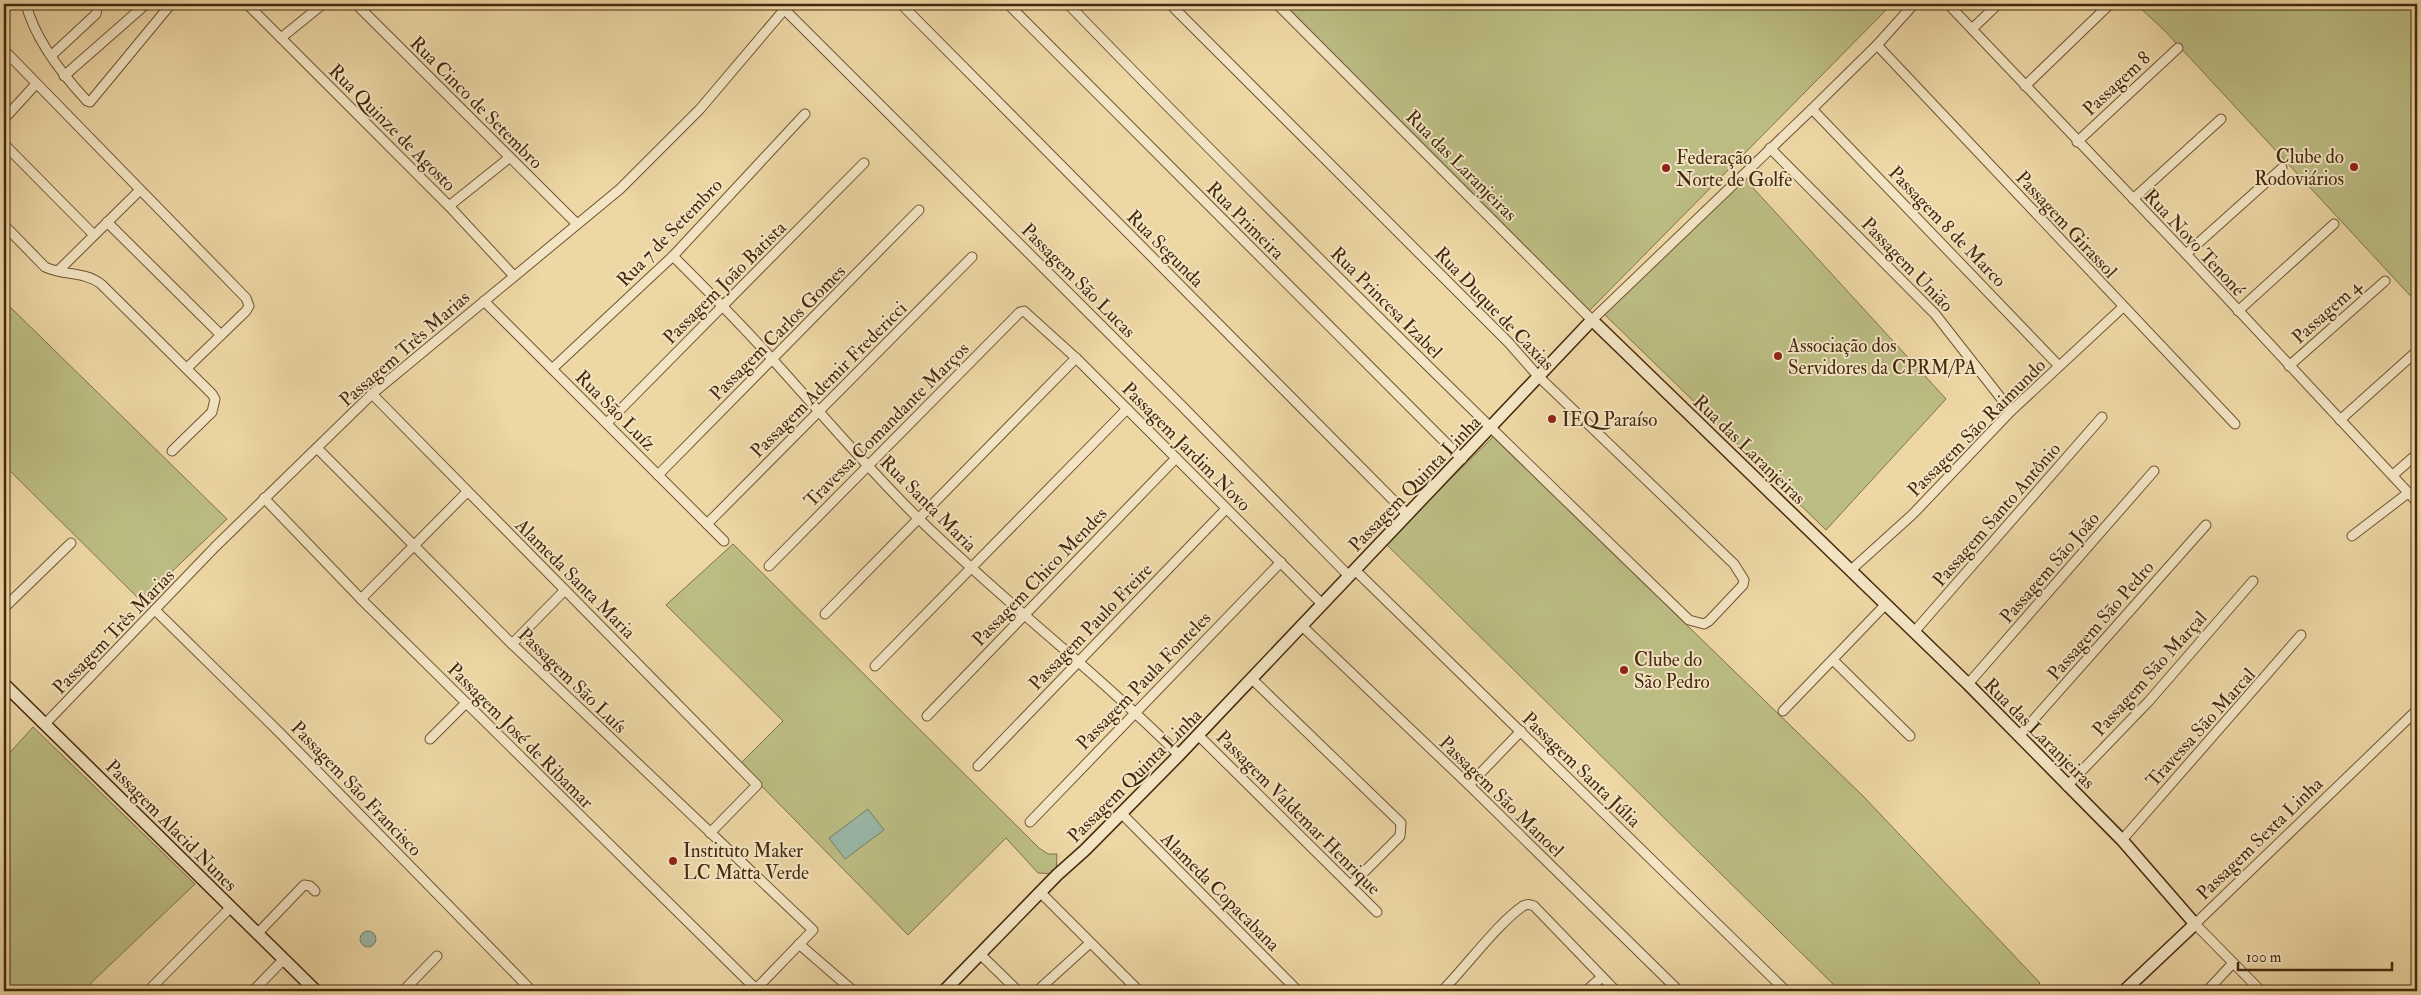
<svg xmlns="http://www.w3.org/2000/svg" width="2421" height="995" viewBox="0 0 2421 995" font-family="'IM FELL Double Pica',serif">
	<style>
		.green { fill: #bcbd84; stroke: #817248 }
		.water { fill: #99b9a9; stroke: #787f6b }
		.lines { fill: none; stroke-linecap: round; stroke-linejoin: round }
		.street-casing { stroke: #705433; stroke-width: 11 }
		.secondary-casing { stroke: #46280d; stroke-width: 14 }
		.street { stroke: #f3e5c4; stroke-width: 9 }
		.secondary { stroke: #f3e5c4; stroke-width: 11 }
		.poi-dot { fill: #8f2418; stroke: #f3e5c4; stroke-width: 2 }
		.labels { text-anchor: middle; stroke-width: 4; stroke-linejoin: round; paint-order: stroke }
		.street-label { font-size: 19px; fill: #46280d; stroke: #f3e5c4 }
		.poi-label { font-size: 19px; fill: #46280d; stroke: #f3e5c4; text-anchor: start }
	</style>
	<rect width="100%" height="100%" fill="#edd7a5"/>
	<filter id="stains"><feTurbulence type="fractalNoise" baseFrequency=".004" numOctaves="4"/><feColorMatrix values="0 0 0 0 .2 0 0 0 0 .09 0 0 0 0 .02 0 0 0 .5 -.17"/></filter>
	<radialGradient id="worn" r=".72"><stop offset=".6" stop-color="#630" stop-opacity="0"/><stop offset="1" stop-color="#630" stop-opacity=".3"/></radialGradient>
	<g class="green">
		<polygon points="1278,4 1892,4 1585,315"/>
		<polygon points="2136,4 2417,4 2417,303 2165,31"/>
		<polygon points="1744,178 1946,399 1826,530 1604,314"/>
		<polygon points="4,301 227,519 141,601 4,465"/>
		<polygon points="1493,437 1864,797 2040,983 2032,991 1840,991 1385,543"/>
		<polygon points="733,544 1039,848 1048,854 1057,854 1056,874 1038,873 1006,838 908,935 740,764 783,721 666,605"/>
		<polygon points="33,727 195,884 91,983 90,991 4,991 4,759"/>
	</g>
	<g class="water">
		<polygon points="868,809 884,830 845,859 829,838"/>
		<circle cx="368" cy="939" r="8"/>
	</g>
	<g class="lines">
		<defs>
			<g id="street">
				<path d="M26,4C35,40 62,74 87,101L90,102L171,4"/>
				<polyline points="247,4 449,206 514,276"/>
				<polyline points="356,4 576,223"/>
				<polyline points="901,4 1408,515"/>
				<polyline points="1008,4 1462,459"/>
				<path d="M1068,4C1270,213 1479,417 1689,620L1704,624L1709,621L1743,585L1744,580L1734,564L1538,376L1509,343L1170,4"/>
				<polyline points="1277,4 1592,320 1812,109 1877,45 1914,4"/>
				<polyline points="1948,4 2186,254 2417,502"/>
				<polyline points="784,9 1181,405 1349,576"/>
				<polyline points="1972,29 1998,4"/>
				<polyline points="281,38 323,4"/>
				<polyline points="1877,45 2235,424"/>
				<polyline points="4,50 246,298 249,306 246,311 187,368"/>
				<polyline points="52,55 96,14 97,9 95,4"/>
				<polyline points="64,76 146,4"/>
				<polyline points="2025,86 2110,4"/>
				<polyline points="1812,109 2059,366"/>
				<polyline points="4,119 36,84"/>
				<polyline points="2077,142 2178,48"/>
				<polyline points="4,144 94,235"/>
				<polyline points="1770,148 1935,314 2011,411"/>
				<polyline points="2133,199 2221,119"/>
				<polyline points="449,206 509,158"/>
				<polyline points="107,222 221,335"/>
				<path d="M4,225L45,267C64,276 84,271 101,284L212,394L215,399L212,412L172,451"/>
				<polyline points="2186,254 2282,168"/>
				<path d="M673,256C707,290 741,324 773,360C821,413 867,468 919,519C1003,601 1096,672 1179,755"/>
				<polyline points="58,271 140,190"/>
				<polyline points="484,301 724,541"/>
				<polyline points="2238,311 2334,224"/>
				<polyline points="2289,366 2385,281"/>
				<polyline points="552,369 673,256 805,114"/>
				<polyline points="372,394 757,785 710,833"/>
				<polyline points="2340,420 2417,351"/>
				<polyline points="607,423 864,163"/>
				<polyline points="317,448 512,644 813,930 756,989"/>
				<polyline points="658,475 919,210"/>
				<polyline points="2393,475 2417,454"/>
				<polyline points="264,498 361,599 758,991"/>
				<polyline points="707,524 972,257"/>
				<polyline points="2352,536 2408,493"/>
				<polyline points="769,566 1020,312 1024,311 1076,358 1322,604"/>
				<polyline points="1355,570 1786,991"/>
				<polyline points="1851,570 1913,514 2011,411 2123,307"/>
				<polyline points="361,599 467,492"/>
				<polyline points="4,608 71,543"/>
				<polyline points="156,611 279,732 532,991"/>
				<polyline points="825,614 1076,358"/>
				<polyline points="1301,625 1469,785 1679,991"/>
				<polyline points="1914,632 2102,417"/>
				<polyline points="512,644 565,590"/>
				<polyline points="1833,660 1910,736"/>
				<polyline points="875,666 1127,409"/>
				<polyline points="1252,679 1401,823 1400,836 1351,885"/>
				<polyline points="1968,684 2154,471"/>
				<polyline points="1783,711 1886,604"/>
				<polyline points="927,716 1176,458"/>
				<polyline points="45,724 215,547 372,394 620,189 700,109 789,4"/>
				<polyline points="1198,735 1377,912"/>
				<polyline points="2019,736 2206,525"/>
				<polyline points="430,739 466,703"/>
				<polyline points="978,766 1226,509"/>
				<polyline points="1469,785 1521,731"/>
				<polyline points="2067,786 2149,701 2253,581"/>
				<polyline points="1122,814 1298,991"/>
				<polyline points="1030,822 1281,562"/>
				<polyline points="2122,840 2301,635"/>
				<polyline points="1041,893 1139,991"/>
				<polyline points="257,934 304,885 310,886 315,891"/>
				<polyline points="799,944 851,989"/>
				<polyline points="981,955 1018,991"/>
				<polyline points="148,991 231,907"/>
				<polyline points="253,991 283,960"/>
				<polyline points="403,991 437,956"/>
				<polyline points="1037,991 1090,943"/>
				<path d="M1442,991C1466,967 1496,925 1523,906C1527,904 1529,904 1534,906L1616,991"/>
				<polyline points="1586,991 1602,977"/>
				<polyline points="2207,991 2233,963"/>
				<polyline points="2261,991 2195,924 2417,710"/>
			</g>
			<g id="secondary">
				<polyline points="4,684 316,991"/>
				<polyline points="944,991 1057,875 1085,850 1179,755 1592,320 1968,684 2122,840 2195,924 2124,991"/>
			</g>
		</defs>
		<use href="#street" class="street-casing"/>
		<use href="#secondary" class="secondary-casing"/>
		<use href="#street" class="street"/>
		<use href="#secondary" class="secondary"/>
	</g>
	<g class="poi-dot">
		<circle cx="2354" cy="167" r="5"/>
		<circle cx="1666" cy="168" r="5"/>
		<circle cx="1778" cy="356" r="5"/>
		<circle cx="1552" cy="419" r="5"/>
		<circle cx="1624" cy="670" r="5"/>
		<circle cx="673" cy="861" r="5"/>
	</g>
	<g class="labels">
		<g class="street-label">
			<text transform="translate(2116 83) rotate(-43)" y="7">Passagem 8</text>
			<text transform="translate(477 102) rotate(45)" y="7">Rua Cinco de Setembro</text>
			<text transform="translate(393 127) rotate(45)" y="7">Rua Quinze de Agosto</text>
			<text transform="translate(1462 165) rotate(45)" y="7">Rua das Laranjeiras</text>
			<text transform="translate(1246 220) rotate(45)" y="7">Rua Primeira</text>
			<text transform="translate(2067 224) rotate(47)" y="7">Passagem Girassol</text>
			<text transform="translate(1948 226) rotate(46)" y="7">Passagem 8 de Marco</text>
			<text transform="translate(669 232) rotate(-46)" y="7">Rua 7 de Setembro</text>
			<text transform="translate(2195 242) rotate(47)" y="7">Rua Novo Tenoné</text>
			<text transform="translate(1166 248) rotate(45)" y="7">Rua Segunda</text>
			<text transform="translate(1908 264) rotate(46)" y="7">Passagem União</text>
			<text transform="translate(1079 280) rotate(45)" y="7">Passagem São Lucas</text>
			<text transform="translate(724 282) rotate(-45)" y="7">Passagem João Batista</text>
			<text transform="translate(1387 302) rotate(45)" y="7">Rua Princesa Izabel</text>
			<text transform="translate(1495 308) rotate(46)" y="7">Rua Duque de Caxias</text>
			<text transform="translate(2326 311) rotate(-42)" y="7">Passagem 4</text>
			<text transform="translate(777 332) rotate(-45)" y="7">Passagem Carlos Gomes</text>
			<text transform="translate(404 348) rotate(-41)" y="7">Passagem Três Marias</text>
			<text transform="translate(828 379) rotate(-45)" y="7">Passagem Ademir Fredericci</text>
			<text transform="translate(616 410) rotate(45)" y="7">Rua São Luíz</text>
			<text transform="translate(886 424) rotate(-45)" y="7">Travessa Comandante Marços</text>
			<text transform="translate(1976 427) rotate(-45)" y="7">Passagem São Raimundo</text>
			<text transform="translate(1187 446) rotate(45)" y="7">Passagem Jardim Novo</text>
			<text transform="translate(1750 449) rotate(44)" y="7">Rua das Laranjeiras</text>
			<text transform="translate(1414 483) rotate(-46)" y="7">Passagem Quinta Linha</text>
			<text transform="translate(929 503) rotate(45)" y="7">Rua Santa Maria</text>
			<text transform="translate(1996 514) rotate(-49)" y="7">Passagem Santo Antônio</text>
			<text transform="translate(2049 567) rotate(-49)" y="7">Passagem São João</text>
			<text transform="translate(1039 576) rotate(-46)" y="7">Passagem Chico Mendes</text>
			<text transform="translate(576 578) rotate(45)" y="7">Alameda Santa Maria</text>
			<text transform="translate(2100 620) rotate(-49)" y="7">Passagem São Pedro</text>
			<text transform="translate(1090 626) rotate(-46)" y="7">Passagem Paulo Freire</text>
			<text transform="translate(113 631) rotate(-46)" y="7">Passagem Três Marias</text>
			<text transform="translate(2149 673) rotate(-48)" y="7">Passagem São Marçal</text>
			<text transform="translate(573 680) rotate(44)" y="7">Passagem São Luís</text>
			<text transform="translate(1143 680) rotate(-46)" y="7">Passagem Paula Fonteles</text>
			<text transform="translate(2200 727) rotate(-48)" y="7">Travessa São Marcal</text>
			<text transform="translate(2040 733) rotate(45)" y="7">Rua das Laranjeiras</text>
			<text transform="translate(521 735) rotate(45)" y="7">Passagem José de Ribamar</text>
			<text transform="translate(1582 769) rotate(44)" y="7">Passagem Santa Júlia</text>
			<text transform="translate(1134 775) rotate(-45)" y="7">Passagem Quinta Linha</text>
			<text transform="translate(357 788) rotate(46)" y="7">Passagem São Francisco</text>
			<text transform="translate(1502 796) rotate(44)" y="7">Passagem São Manoel</text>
			<text transform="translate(1299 812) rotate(45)" y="7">Passagem Valdemar Henrique</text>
			<text transform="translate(172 825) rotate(45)" y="7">Passagem Alacid Nunes</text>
			<text transform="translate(2259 838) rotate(-44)" y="7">Passagem Sexta Linha</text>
			<text transform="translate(1221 891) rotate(45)" y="7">Alameda Copacabana</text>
		</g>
		<g class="poi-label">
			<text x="2344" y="163" text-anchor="end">Clube do<tspan x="2344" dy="22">Rodoviários</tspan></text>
			<text x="1676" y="164">Federação<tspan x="1676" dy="22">Norte de Golfe</tspan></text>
			<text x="1788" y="352">Associação dos<tspan x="1788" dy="22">Servidores da CPRM/PA</tspan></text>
			<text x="1562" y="426">IEQ Paraíso</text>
			<text x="1634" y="666">Clube do<tspan x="1634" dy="22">São Pedro</tspan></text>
			<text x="683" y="857">Instituto Maker<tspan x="683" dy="22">LC Matta Verde</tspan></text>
		</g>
	</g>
	<rect width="2421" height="995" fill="none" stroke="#edd7a5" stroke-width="20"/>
	<rect x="5" y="5" width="2411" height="985" fill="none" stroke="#46280d" stroke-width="2.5"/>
	<rect x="10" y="10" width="2401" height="975" fill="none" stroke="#46280d"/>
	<path d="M2238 962v8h154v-8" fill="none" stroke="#46280d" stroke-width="2.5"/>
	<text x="2246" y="962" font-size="15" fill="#46280d" stroke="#f3e5c4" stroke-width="4" paint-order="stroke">100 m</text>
	<rect width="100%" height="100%" filter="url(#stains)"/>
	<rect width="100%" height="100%" fill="url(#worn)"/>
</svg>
